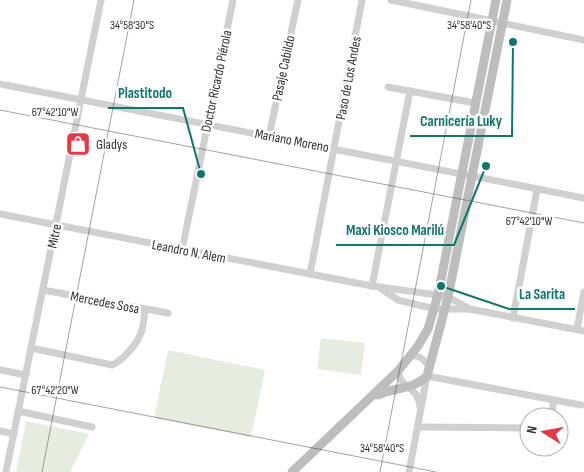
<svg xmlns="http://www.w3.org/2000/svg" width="584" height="472" viewBox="0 0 584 472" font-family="'Sofia Sans Condensed',sans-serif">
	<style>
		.green { fill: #e6ecdf }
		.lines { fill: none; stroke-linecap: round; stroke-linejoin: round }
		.minor { stroke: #d0d0d0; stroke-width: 7 }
		.secondary { stroke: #bdbdbd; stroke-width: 9 }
		.ticks { fill: none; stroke: #333; stroke-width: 1; stroke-opacity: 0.45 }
		.labels { text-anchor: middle; stroke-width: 5; stroke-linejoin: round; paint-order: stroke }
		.street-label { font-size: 14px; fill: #333; stroke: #fff }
		.poi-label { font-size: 14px; fill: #333; stroke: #fff; text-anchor: start }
		.ticks-label { font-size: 12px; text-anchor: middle; fill: #333; stroke: #fff; stroke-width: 5; stroke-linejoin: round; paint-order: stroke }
		.leader { fill: none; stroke: #0f766e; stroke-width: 2 }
		.callout-dot { fill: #0f766e; stroke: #fff; stroke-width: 2 }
		.callout-label { font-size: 15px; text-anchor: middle; font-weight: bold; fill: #0f766e; stroke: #fff; stroke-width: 5; stroke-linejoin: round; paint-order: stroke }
	</style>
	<rect width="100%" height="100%" fill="#fff"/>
	<g class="green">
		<polygon points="321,338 365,343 361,375 317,369"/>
		<polygon points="168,350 265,370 251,437 154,418"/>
		<polygon points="26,421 89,434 70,472 16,472"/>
	</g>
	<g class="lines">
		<g class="minor">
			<polyline points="391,0 584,40"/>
			<polyline points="0,84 584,198"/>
			<polyline points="388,87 475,103"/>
			<polyline points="269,136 298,0"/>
			<polyline points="0,214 372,286 438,295 448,297 470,309"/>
			<polyline points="182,250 233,0"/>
			<polyline points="310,274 362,0"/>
			<polyline points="372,286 410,91"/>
			<polyline points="379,287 398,300 435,309 470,309 584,331"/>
			<polyline points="43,290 168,313"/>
			<polyline points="513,318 537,190"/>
			<polyline points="577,329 584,292"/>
			<path d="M31,348L112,365C122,361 137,344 141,333C144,326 144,317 145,309"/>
			<path d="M411,355C420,356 425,359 429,368"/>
			<polyline points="0,370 26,375"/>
			<path d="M398,371C401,391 417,384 420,406"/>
			<polyline points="554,400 581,405"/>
			<polyline points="18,411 92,427"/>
			<polyline points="418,427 529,428"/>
			<polyline points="0,431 14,434"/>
			<polyline points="6,472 101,0"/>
			<polyline points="409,472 427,376 554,400 551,417"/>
		</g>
		<g class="secondary">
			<path d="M378,395C394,387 413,390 427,376L448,297L507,0"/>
			<polyline points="292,472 398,371 418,346 428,329 438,295 496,0"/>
		</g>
	</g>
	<path class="ticks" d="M0,110L584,223M0,387L436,472M42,472L134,0M380,472L471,0"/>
	<defs>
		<symbol id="shop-square" viewBox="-11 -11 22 22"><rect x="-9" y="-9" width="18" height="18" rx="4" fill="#e63946" stroke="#fff"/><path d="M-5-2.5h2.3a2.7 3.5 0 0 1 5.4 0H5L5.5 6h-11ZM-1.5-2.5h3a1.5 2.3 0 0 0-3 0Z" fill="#fff"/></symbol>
	</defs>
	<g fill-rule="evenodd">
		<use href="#shop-square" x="64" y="130" width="28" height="28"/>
	</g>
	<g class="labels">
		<g class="street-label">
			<text transform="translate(283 68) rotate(-78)" y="5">Pasaje Cabildo</text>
			<text transform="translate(348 78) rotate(-79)" y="5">Paso de Los Andes</text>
			<text transform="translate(216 81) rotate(-78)" y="5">Doctor Ricardo Piérola</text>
			<text transform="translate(292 140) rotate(11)" y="5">Mariano Moreno</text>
			<text transform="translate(54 236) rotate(-78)" y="5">Mitre</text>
			<text transform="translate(189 251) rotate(11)" y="5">Leandro N. Alem</text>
			<text transform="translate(105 302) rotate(11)" y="5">Mercedes Sosa</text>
		</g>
		<g class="poi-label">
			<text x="96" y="149">Gladys</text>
		</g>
	</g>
	<g class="ticks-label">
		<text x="132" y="29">34°58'30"S</text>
		<text x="469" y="29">34°58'40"S</text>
		<text x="55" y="116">67°42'10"W</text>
		<text x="529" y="225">67°42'10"W</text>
		<text x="55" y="394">67°42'20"W</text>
		<text x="382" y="452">34°58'40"S</text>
	</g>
	<path class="leader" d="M201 174L183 108H108M513 42L512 136H410M486 166L454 245H336M441 286L509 309H575"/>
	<g class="callout-dot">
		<circle cx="201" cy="174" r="5"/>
		<circle cx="513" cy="42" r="5"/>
		<circle cx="486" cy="166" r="5"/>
		<circle cx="441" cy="286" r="5"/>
	</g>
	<g class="callout-label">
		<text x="145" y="98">Plastitodo</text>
		<text x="461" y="126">Carnicería Luky</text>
		<text x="395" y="235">Maxi Kiosco Marilú</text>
		<text x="542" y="299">La Sarita</text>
	</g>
	<g transform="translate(544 432) rotate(281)"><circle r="24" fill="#ffffff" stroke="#adadad"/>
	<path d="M0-4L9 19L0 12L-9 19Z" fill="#e63946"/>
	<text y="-8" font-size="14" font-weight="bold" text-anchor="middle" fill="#333333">N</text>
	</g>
</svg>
